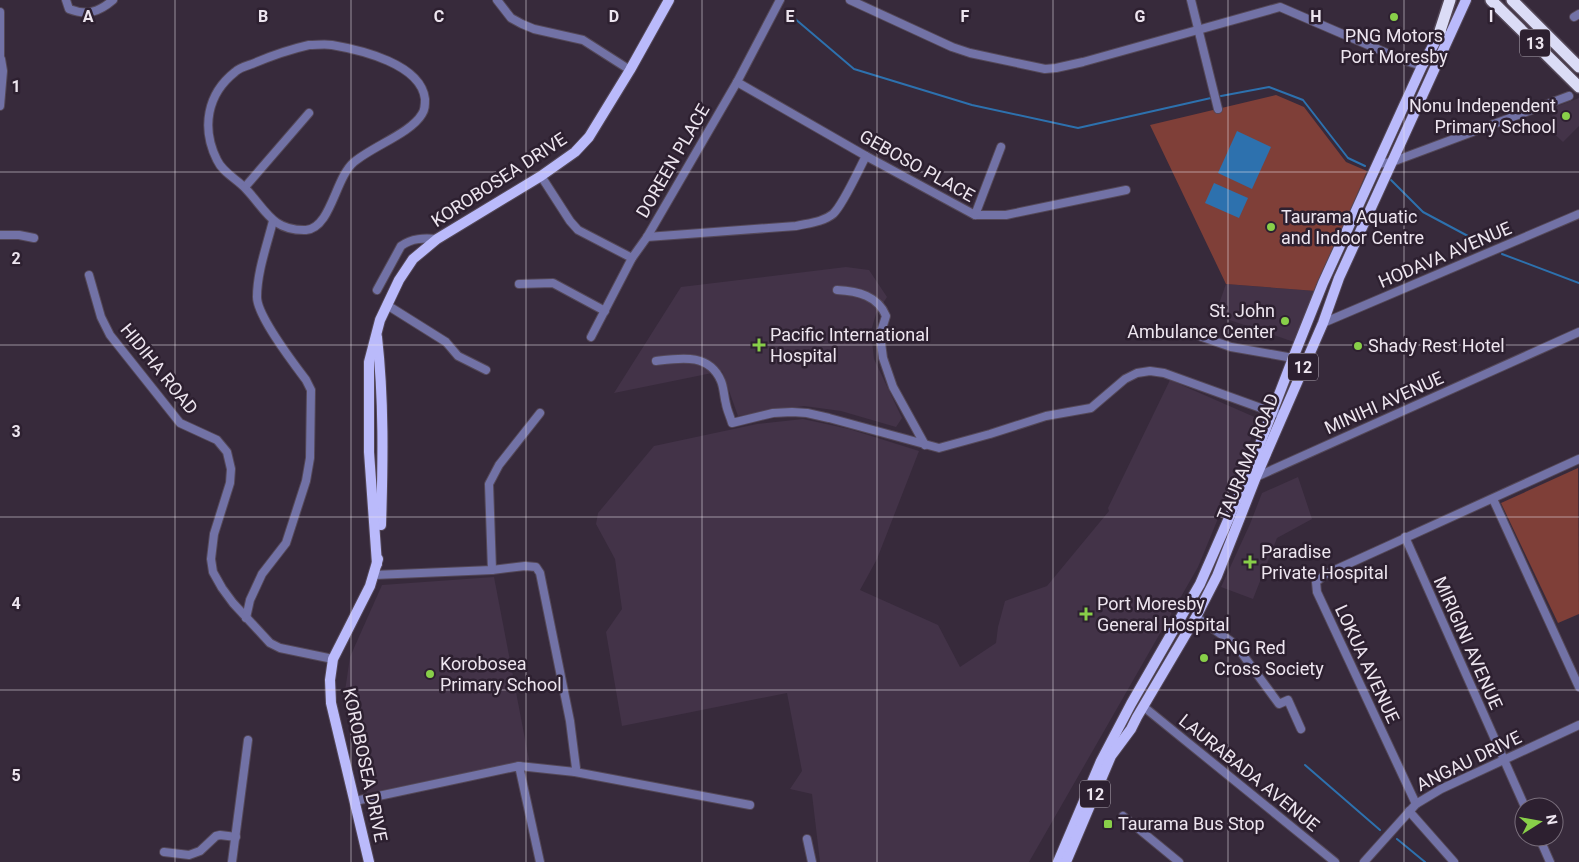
<svg xmlns="http://www.w3.org/2000/svg" width="1579" height="862" viewBox="0 0 1579 862" font-family="Roboto,sans-serif">
	<style>
		.built { fill: #433348 }
		.green { fill: #7f3f38 }
		.water { fill: #2d71ae }
		.lines { fill: none; stroke-linecap: round; stroke-linejoin: round }
		.stream { stroke: #2d71ae; stroke-width: 2 }
		.minor-casing { stroke: #544858; stroke-width: 10 }
		.major-casing { stroke: #544858; stroke-width: 12 }
		.highway-casing { stroke: #544858; stroke-width: 14 }
		.minor { stroke: #7272a6; stroke-width: 8 }
		.major { stroke: #babafb; stroke-width: 10 }
		.highway { stroke: #dbdcf6; stroke-width: 11 }
		.grid { fill: none; stroke: #ede5ef; stroke-width: 1; stroke-opacity: 0.55 }
		.poi-dot { fill: #88cf49; stroke: #2d2030; stroke-width: 2 }
		.labels { text-anchor: middle; stroke-width: 5; stroke-linejoin: round; paint-order: stroke }
		.shield { fill: #2d2030; stroke: #b3aab6; stroke-width: 1 }
		.shield-label { font-size: 16px; font-weight: bold; fill: #ede5ef }
		.poi-label { font-size: 18px; fill: #ede5ef; stroke: #2d2030; text-anchor: start }
		.street-label { font-size: 18px; fill: #ede5ef; stroke: #2d2030 }
		.grid-label { font-size: 16px; text-anchor: middle; font-weight: bold; fill: #ede5ef; stroke: #2d2030; stroke-width: 5; stroke-linejoin: round; paint-order: stroke }
	</style>
	<rect width="100%" height="100%" fill="#372a3b"/>
	<g class="built">
		<polygon points="1579,98 1579,126 1563,142 1546,126 1558,106"/>
		<polygon points="846,267 869,270 887,297 876,314 871,331 874,359 902,418 896,427 841,411 804,406 738,416 722,371 614,393 681,287"/>
		<polygon points="1226,284 1316,291 1294,342 1215,315"/>
		<polygon points="1170,380 1259,419 1198,567 1029,862 820,862 812,794 790,789 802,771 787,693 622,726 606,632 622,609 615,559 596,524 598,513 654,446 757,424 803,419 849,429 919,451 877,559 860,590 938,625 960,667 996,643 998,627 1005,601 1047,586 1109,511 1108,508"/>
		<polygon points="1298,477 1312,519 1277,538 1253,599 1221,587 1250,524 1262,493"/>
		<polygon points="494,577 529,760 367,793 345,691 350,657 382,585"/>
	</g>
	<g class="green">
		<polygon points="1276,95 1304,107 1346,162 1367,171 1316,291 1226,284 1150,125"/>
		<polygon points="1578,468 1579,614 1558,623 1501,503"/>
	</g>
	<g class="water">
		<polygon points="1237,131 1271,147 1252,189 1218,173"/>
		<polygon points="1214,183 1248,198 1239,218 1205,203"/>
	</g>
	<g class="lines">
		<g class="stream">
			<polyline points="787,12 854,69 972,105 1078,128 1211,98"/>
			<polyline points="1221,96 1269,87 1303,100 1348,158 1365,166"/>
			<polyline points="1391,180 1423,212 1481,243"/>
			<polyline points="1502,254 1579,283"/>
			<polyline points="1305,765 1380,830"/>
			<polyline points="1397,839 1425,862"/>
		</g>
		<defs>
			<g id="minor">
				<path d="M66,0L69,9C87,16 99,12 113,0"/>
				<polyline points="497,0 511,18 522,24 534,29 583,40 630,70"/>
				<polyline points="850,0 952,47 970,53 1045,69 1056,68 1083,62 1280,7 1403,60 1422,66"/>
				<polyline points="1191,0 1218,109"/>
				<polyline points="0,12 0,59"/>
				<polyline points="1574,17 1579,14"/>
				<path d="M309,45C317,45 325,44 332,45C361,50 421,64 425,99C425,105 425,110 422,114C411,133 373,146 354,162C335,178 331,228 306,230C272,231 266,210 246,189C237,179 223,173 217,160C201,128 207,94 235,72C239,68 246,66 252,64C273,55 287,50 309,45Z"/>
				<polyline points="737,82 866,156 975,215 1006,215 1126,190"/>
				<polyline points="0,106 3,71 1,59"/>
				<polyline points="1377,164 1392,162 1569,96"/>
				<polyline points="541,176 570,221 578,230 632,258"/>
				<polyline points="245,187 309,113"/>
				<polyline points="975,215 1001,147"/>
				<polyline points="0,235 19,235 34,238"/>
				<path d="M647,237L796,226C809,223 823,222 833,214C843,205 859,169 866,156"/>
				<polyline points="89,275 101,317 110,335 180,423 217,440 227,452 231,469 230,483 214,534 211,559 213,572 222,588 233,603 270,643 280,648 333,659"/>
				<polyline points="519,284 553,283 605,311"/>
				<path d="M377,290L401,246C412,238 424,238 437,239"/>
				<path d="M837,290C858,291 878,296 886,316L880,335L883,358L893,387L925,445"/>
				<polyline points="387,305 446,342 458,356 486,370"/>
				<polyline points="1323,323 1579,214"/>
				<polyline points="1185,331 1231,347 1293,358"/>
				<polyline points="591,337 632,258 647,237 737,82 780,0"/>
				<path d="M656,361C681,358 709,353 721,381C724,388 724,397 726,404C727,410 730,416 732,423L773,413L792,412L807,413L829,418L939,448L990,434L1046,416L1091,408L1125,379L1137,373L1150,371L1164,373L1272,412L1277,413"/>
				<polyline points="1256,477 1579,332"/>
				<polyline points="1493,499 1579,687"/>
				<polyline points="1405,537 1525,807"/>
				<polyline points="492,570 525,566 536,567 540,573 570,721 576,768 575,772 519,766"/>
				<polyline points="374,575 492,570 489,484 499,465 540,413"/>
				<polyline points="1196,617 1235,644 1279,704 1288,700 1301,729"/>
				<path d="M246,618L250,600L262,574L286,543L306,481L310,458L311,390L306,380C294,364 257,316 257,297C257,272 267,245 273,221"/>
				<polyline points="1144,707 1335,862"/>
				<polyline points="575,772 750,805"/>
				<polyline points="355,801 519,766 540,862"/>
				<polyline points="1416,804 1317,592 1316,582 1326,574 1579,459"/>
				<polyline points="1409,811 1454,862"/>
				<polyline points="1123,816 1179,862"/>
				<polyline points="1539,837 1550,862"/>
				<polyline points="807,839 812,862"/>
				<polyline points="164,852 189,855 200,851 216,836 220,835 236,837"/>
				<polyline points="232,862 248,740"/>
				<polyline points="1364,862 1416,804 1441,789 1579,725"/>
			</g>
			<g id="major">
				<path d="M377,337C384,399 383,462 381,525"/>
				<polyline points="377,564 369,452 369,362 380,320 399,280 413,259 437,239 541,176 575,152 589,137 630,70 669,0"/>
				<polyline points="369,862 331,703 330,680 333,659 370,586 378,559"/>
				<polyline points="1058,862 1101,761 1131,704 1200,584 1250,470 1293,358 1323,283 1422,66 1441,31"/>
				<polyline points="1066,862 1111,756 1131,729 1137,717 1196,617 1217,576 1256,477 1323,323 1339,278 1466,0"/>
			</g>
			<g id="highway">
				<polyline points="1491,0 1579,87"/>
				<polyline points="1512,0 1579,67"/>
				<polyline points="1438,37 1450,0"/>
			</g>
		</defs>
		<use href="#minor" class="minor-casing"/>
		<use href="#major" class="major-casing"/>
		<use href="#highway" class="highway-casing"/>
		<use href="#minor" class="minor"/>
		<use href="#major" class="major"/>
		<use href="#highway" class="highway"/>
	</g>
	<path class="grid" d="M175,0V862M351,0V862M526,0V862M702,0V862M877,0V862M1053,0V862M1228,0V862M1404,0V862M0,172H1579M0,345H1579M0,517H1579M0,690H1579"/>
	<g class="poi-dot">
		<circle cx="1394" cy="17" r="5"/>
		<circle cx="1566" cy="116" r="5"/>
		<circle cx="1271" cy="227" r="5"/>
		<circle cx="1285" cy="321" r="5"/>
		<path d="M756.5 337.5h5v5h5v5h-5v5h-5v-5h-5v-5h5z"/>
		<circle cx="1358" cy="346" r="5"/>
		<path d="M1247.5 554.5h5v5h5v5h-5v5h-5v-5h-5v-5h5z"/>
		<path d="M1083.5 606.5h5v5h5v5h-5v5h-5v-5h-5v-5h5z"/>
		<circle cx="1204" cy="658" r="5"/>
		<circle cx="430" cy="674" r="5"/>
		<rect x="1103" y="819" width="10" height="10" rx="2.5"/>
	</g>
	<g class="labels">
		<g class="shield">
			<rect x="1520" y="29.5" width="30" height="27" rx="4"/>
			<rect x="1288" y="353.5" width="30" height="27" rx="4"/>
			<rect x="1080" y="780.5" width="30" height="27" rx="4"/>
		</g>
		<g class="shield-label">
			<text x="1535" y="49">13</text>
			<text x="1303" y="373">12</text>
			<text x="1095" y="800">12</text>
		</g>
		<g class="poi-label">
			<text x="1394" y="42" text-anchor="middle">PNG Motors<tspan x="1394" dy="21">Port Moresby</tspan></text>
			<text x="1556" y="112" text-anchor="end">Nonu Independent<tspan x="1556" dy="21">Primary School</tspan></text>
			<text x="1281" y="223">Taurama Aquatic<tspan x="1281" dy="21">and Indoor Centre</tspan></text>
			<text x="1275" y="317" text-anchor="end">St. John<tspan x="1275" dy="21">Ambulance Center</tspan></text>
			<text x="770" y="341">Pacific International<tspan x="770" dy="21">Hospital</tspan></text>
			<text x="1368" y="352">Shady Rest Hotel</text>
			<text x="1261" y="558">Paradise<tspan x="1261" dy="21">Private Hospital</tspan></text>
			<text x="1097" y="610">Port Moresby<tspan x="1097" dy="21">General Hospital</tspan></text>
			<text x="1214" y="654">PNG Red<tspan x="1214" dy="21">Cross Society</tspan></text>
			<text x="440" y="670">Korobosea<tspan x="440" dy="21">Primary School</tspan></text>
			<text x="1118" y="830">Taurama Bus Stop</text>
		</g>
		<g class="street-label">
			<text transform="translate(673 161) rotate(-60)" y="6">DOREEN PLACE</text>
			<text transform="translate(917 166) rotate(29)" y="6">GEBOSO PLACE</text>
			<text transform="translate(499 180) rotate(-33)" y="6">KOROBOSEA DRIVE</text>
			<text transform="translate(1445 255) rotate(-23)" y="6">HODAVA AVENUE</text>
			<text transform="translate(159 369) rotate(51)" y="6">HIDIHA ROAD</text>
			<text transform="translate(1384 403) rotate(-24)" y="6">MINIHI AVENUE</text>
			<text transform="translate(1248 457) rotate(-68)" y="6">TAURAMA ROAD</text>
			<text transform="translate(1468 643) rotate(66)" y="6">MIRIGINI AVENUE</text>
			<text transform="translate(1367 664) rotate(65)" y="6">LOKUA AVENUE</text>
			<text transform="translate(1469 761) rotate(-26)" y="6">ANGAU DRIVE</text>
			<text transform="translate(365 765) rotate(78)" y="6">KOROBOSEA DRIVE</text>
			<text transform="translate(1249 773) rotate(39)" y="6">LAURABADA AVENUE</text>
		</g>
	</g>
	<g class="grid-label">
		<text x="88" y="22">A</text>
		<text x="263" y="22">B</text>
		<text x="439" y="22">C</text>
		<text x="614" y="22">D</text>
		<text x="790" y="22">E</text>
		<text x="965" y="22">F</text>
		<text x="1140" y="22">G</text>
		<text x="1316" y="22">H</text>
		<text x="1491" y="22">I</text>
		<text x="16" y="92">1</text>
		<text x="16" y="264">2</text>
		<text x="16" y="437">3</text>
		<text x="16" y="609">4</text>
		<text x="16" y="781">5</text>
	</g>
	<g transform="translate(1539 822) rotate(79)"><circle r="24" fill="#2d2030" stroke="#7a6f7c"/>
	<path d="M0-4L9 19L0 12L-9 19Z" fill="#88cf49"/>
	<text y="-8" font-size="14" font-weight="bold" text-anchor="middle" fill="#ede5ef">N</text>
	</g>
</svg>
